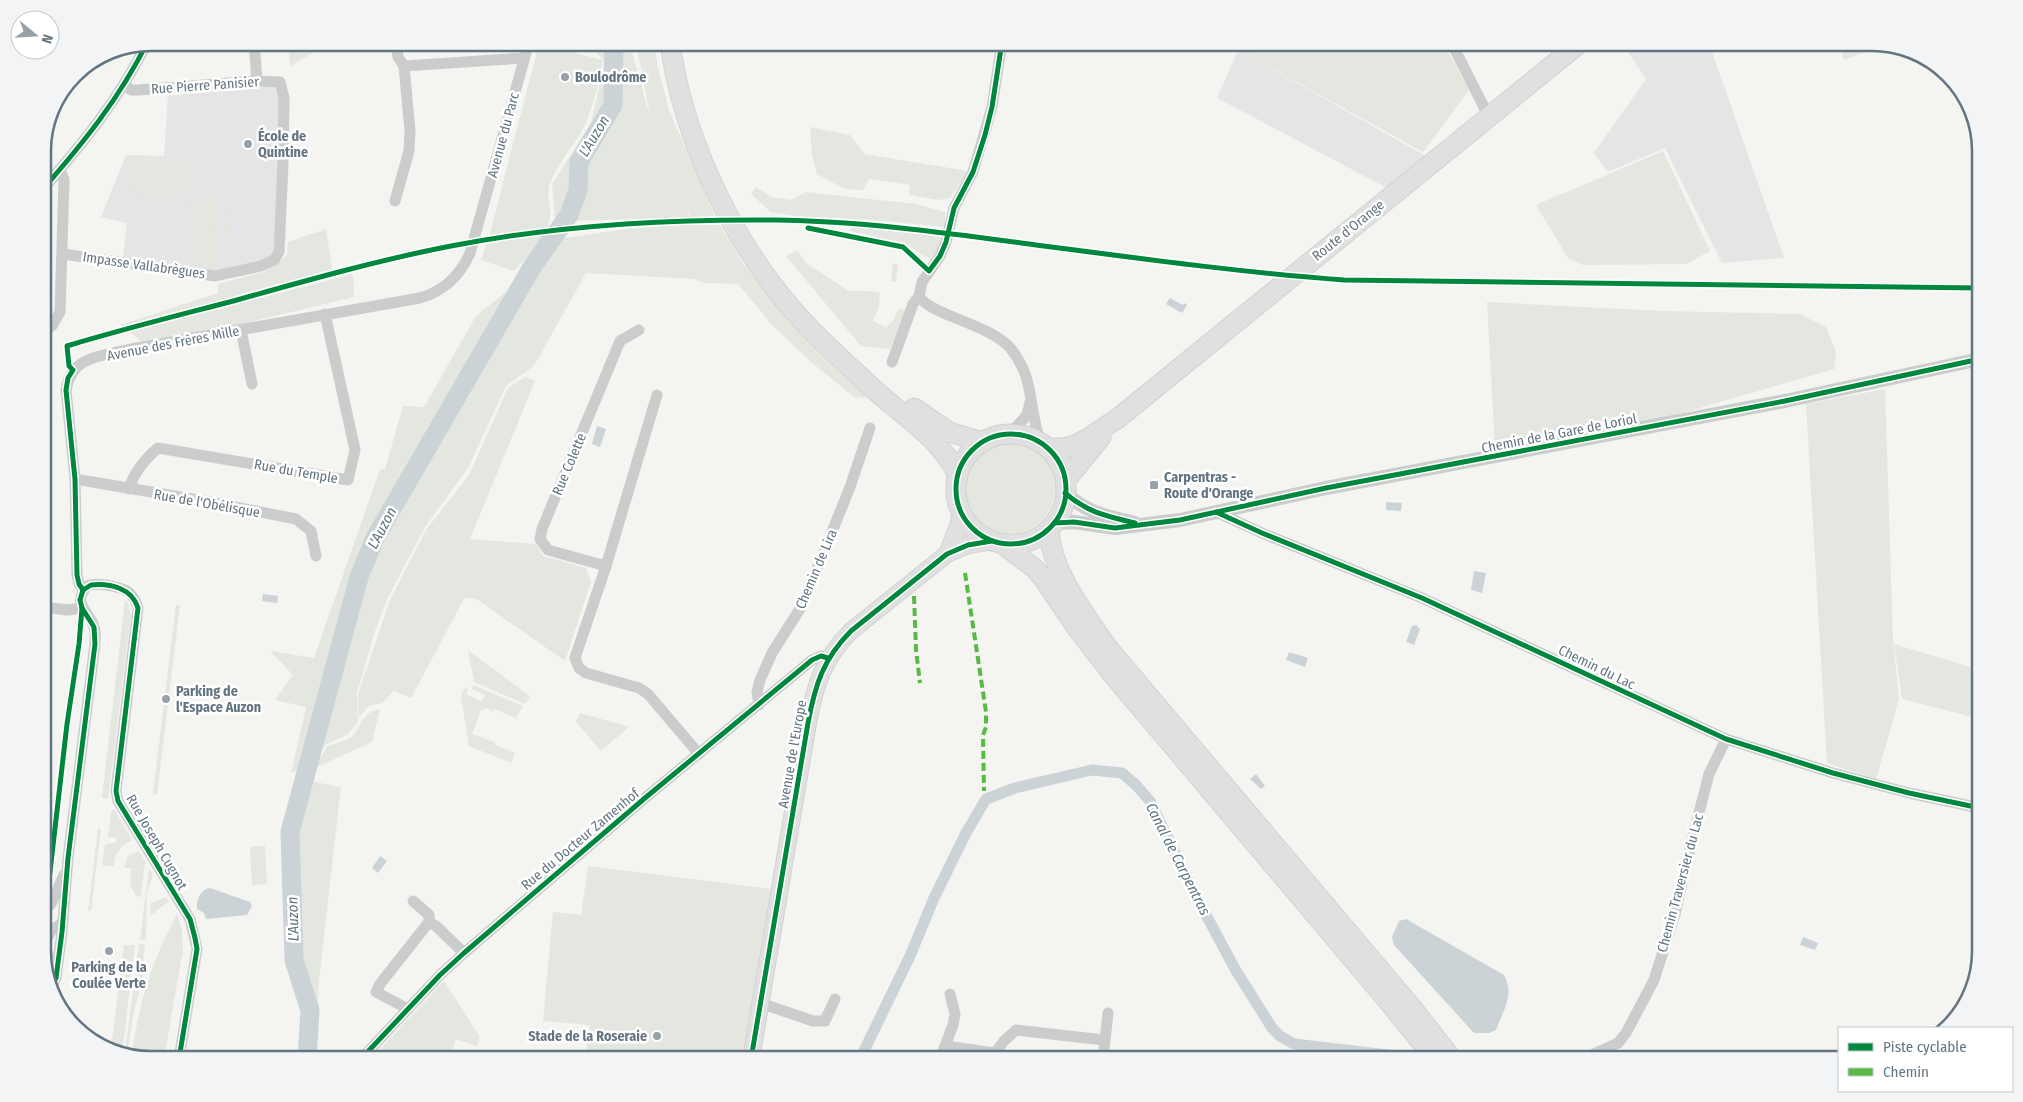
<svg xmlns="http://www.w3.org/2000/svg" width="2023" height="1102" viewBox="0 0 2023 1102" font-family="'Fira Sans Condensed',sans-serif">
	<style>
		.built { fill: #e4e5e4 }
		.green { fill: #e3e7e0 }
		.water { fill: #cbd3d6 }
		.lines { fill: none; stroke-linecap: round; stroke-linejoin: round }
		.canal { stroke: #cbd3d6; stroke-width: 11 }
		.river { stroke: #cbd3d6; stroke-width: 19 }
		.secondary-casing { stroke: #d1d2d2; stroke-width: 18 }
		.primary-casing { stroke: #d1d2d1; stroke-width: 21 }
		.minor { stroke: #cbcdcd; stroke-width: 11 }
		.tertiary { stroke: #cbcdcd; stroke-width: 14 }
		.secondary { stroke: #e0e0e0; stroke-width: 16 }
		.primary { stroke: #e0e0e0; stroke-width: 19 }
		.quiet { stroke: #58b947; stroke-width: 4; stroke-dasharray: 8 4; stroke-linecap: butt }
		.cycleway-casing { stroke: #fff; stroke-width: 8 }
		.cycleway { stroke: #00873e; stroke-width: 5 }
		.poi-dot { fill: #96a1a9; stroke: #fff; stroke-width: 2 }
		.labels { text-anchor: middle; stroke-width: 5; stroke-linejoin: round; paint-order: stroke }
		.poi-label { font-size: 14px; font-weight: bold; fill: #637582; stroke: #fff; text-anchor: start }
		.street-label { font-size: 14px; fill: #637582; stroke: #fff }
		.water-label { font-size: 15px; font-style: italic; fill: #5f777f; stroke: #fff }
		.rim { fill: none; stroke: #637582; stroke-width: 2.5 }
	</style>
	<rect width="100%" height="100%" fill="#f4f4f1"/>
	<g class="built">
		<polygon points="1622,43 1709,43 1784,258 1722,263 1665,148 1608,172 1594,153 1646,79"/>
		<polygon points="1838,43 1872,43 1884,45 1844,60"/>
		<polygon points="1238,50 1426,156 1389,189 1217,98"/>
		<polygon points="274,86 280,96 280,157 273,258 215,273 123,258 127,223 101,217 126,155 164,156 168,96"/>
	</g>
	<g class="green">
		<polygon points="288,43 288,42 331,43 290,66"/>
		<polygon points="595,43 631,43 631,48 651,120 637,48 637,43 654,43 658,68 669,110 715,216 690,217 687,209 689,218 555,221 552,184 591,123 605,61 596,53"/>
		<polygon points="1232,43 1443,43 1469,90 1423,152 1231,46"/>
		<path d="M539,44L603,60C602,74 590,118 582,130C572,148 558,163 550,183C546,193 551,207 550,217C548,239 527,256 514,271L481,260L490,233Z"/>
		<polygon points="810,127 850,135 864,154 968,171 950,198 938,200 909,195 910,185 869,179 863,190 845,189 817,174 812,155"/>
		<polygon points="1663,151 1710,251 1686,264 1583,265 1568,258 1536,205"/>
		<polygon points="131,157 193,160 192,193 173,192 170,201 142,201 126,182"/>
		<polygon points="756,187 771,197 791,200 806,192 916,204 945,212 945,227 874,220 796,216 771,212 751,194"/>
		<polygon points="225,195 231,195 229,234 224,233"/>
		<polygon points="190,199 215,200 213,269 188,268"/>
		<polygon points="692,224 699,230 694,225 720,225 743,264 787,320 867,398 854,397 810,361 772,325 738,284 704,283 694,279 586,273 534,366 506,386 468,468 425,527 388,597 375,631 357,693 358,722 348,734 325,745 316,762 291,773 306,707 275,700 293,675 270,651 314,658 380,469 385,469 403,406 424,407 476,316 536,268 565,238 626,229"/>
		<polygon points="853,227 942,237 940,248 932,259 922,255 905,243 849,231"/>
		<polygon points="326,229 332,269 123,327 120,325 218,293 218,284 264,272 287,255 288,242"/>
		<polygon points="797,250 807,264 849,291 867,291 880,293 879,307 873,321 886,327 893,321 898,309 906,310 890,349 861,346 786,256"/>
		<polygon points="893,263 898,264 896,282 891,282"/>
		<polygon points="353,274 354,297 225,328 141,341 130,332"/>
		<polygon points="1487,302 1662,311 1799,314 1826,327 1836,352 1834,369 1658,420 1619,424 1495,448"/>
		<polygon points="525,377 535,381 470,539 536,544 543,556 586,568 591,582 565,661 478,600 465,597 411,698 394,691 382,703 369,706 359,718 358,694 390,600 426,530 469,475 508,388"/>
		<polygon points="1885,389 1893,640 1899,699 1876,779 1827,763 1806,404"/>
		<circle cx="1010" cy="488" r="45"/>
		<polygon points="125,600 128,603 131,615 108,798 102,798"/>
		<polygon points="176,605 180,605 157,794 153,794"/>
		<polygon points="1894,644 1980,670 1980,719 1902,699"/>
		<polygon points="468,650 530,696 525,704 474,682"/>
		<polygon points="473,685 523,706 516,718 495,709 493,712 487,708 481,710 472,734 495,742 495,745 515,753 511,763 469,746 461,696 464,689 469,687 466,694 481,702 485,695 472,689"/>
		<path d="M380,709L372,742L315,768L327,746C333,744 343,742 349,739C361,731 360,712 380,709Z"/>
		<polygon points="580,713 629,727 601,751 576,722"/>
		<polygon points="310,781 341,787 319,981 315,1059 311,1059 313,1008 297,960 293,833"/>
		<path d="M114,809L132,840C120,847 115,852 114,866L102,865L105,845L116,842V838L108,837L111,812Z"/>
		<polygon points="98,829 101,829 91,911 88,911"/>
		<polygon points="265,846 267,884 252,885 250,847"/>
		<polygon points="139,851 145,861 141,897 136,896 130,885 131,868 124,868 128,856"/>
		<polygon points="588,866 771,889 742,1059 585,1059 590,1025 543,1021 553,912 581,915"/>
		<polygon points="149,868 153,875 147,892 146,940 140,940"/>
		<path d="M166,897L169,902C161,905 158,912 150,915L151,903Z"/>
		<path d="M177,914L182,931L183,950L164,1059H151L132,1055C138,1005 153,958 177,914Z"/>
		<polygon points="139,944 145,944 142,971 143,977 134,1011 127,1054 125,1053"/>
		<polygon points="124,945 135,945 122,1053 111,1050"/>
		<polygon points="444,981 480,1037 477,1046 456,1039 449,1059 371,1059"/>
	</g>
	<g class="water">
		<polygon points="1170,298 1183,305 1185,303 1187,305 1182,313 1166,304"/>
		<polygon points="597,426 606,429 600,447 592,444"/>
		<polygon points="1386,502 1402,503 1401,511 1386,510"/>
		<polygon points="1474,571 1486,573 1482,593 1471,590"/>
		<polygon points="263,594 278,596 277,603 262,601"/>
		<polygon points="1412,626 1416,625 1420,629 1414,645 1406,642"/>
		<polygon points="1289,652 1308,658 1305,667 1286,660"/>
		<polygon points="1256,774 1265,786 1261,789 1250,779"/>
		<polygon points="380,856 387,861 378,873 372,868"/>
		<path d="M210,888L250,902L252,906L247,915L206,919L204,913L197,909C196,900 200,890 210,888Z"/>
		<path d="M1406,919L1504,975C1515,994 1503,1011 1496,1030L1489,1033H1474L1394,945L1392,937L1399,921Z"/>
		<polygon points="1803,937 1818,943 1815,950 1800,945"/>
	</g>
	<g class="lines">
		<polyline class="canal" points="860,1059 910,956 934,898 966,833 986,799 1015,788 1092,770 1122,773 1136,785 1150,801 1197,898 1235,969 1272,1028 1280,1036 1294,1044 1396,1056"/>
		<polyline class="river" points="307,1059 310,1010 294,960 290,832 359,577 375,538 532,267 569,215 578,190 579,162 613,105 614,42"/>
		<defs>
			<g id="secondary">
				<polyline points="947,554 958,526 961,513"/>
				<polyline points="43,948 47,972"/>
				<path d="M751,1059L808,723C815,685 823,659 851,631L947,554L968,545L992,541"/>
			</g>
			<g id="primary">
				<path d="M670,42C681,127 722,219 774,287C800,322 834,352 866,382C897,413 939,435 958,475"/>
				<polyline points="914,408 949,432 983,442"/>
				<circle cx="1011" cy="489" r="55"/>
				<path d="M1048,448C1079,451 1092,434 1117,419L1581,42"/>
				<polyline points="1065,481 1101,437"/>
				<path d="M1049,528C1050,570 1085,615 1108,648L1413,1009L1452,1059"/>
				<polyline points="1001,543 1034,568 1043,578 1077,628 1113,675 1383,995 1435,1059"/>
			</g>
		</defs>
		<use href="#secondary" class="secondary-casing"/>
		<use href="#primary" class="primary-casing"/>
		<g class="minor">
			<polyline points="254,42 257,81"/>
			<polyline points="396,42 398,57 404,66 524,58"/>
			<path d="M1002,42L992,107L973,172L954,208L946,242L940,256L922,282L919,296C931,316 991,324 1011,349C1036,380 1028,410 1041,444"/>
			<polyline points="1451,42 1489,117"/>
			<path d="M43,189C84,142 119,99 147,43"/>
			<polyline points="395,201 409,151 410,131 404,66"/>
			<polyline points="63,254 215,276 261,266 274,260 279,252 283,163 284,98 280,82 257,81 138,90 132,90 124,86"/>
			<polyline points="241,330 252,384"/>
			<polyline points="43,332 52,326 60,312 64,180 60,169"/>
			<polyline points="892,362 913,304 919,296"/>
			<polyline points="657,395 606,566 575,658 579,668 586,673 639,688 648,694 699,754"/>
			<polyline points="1010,434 1027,415 1030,402"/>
			<polyline points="75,479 210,502 296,519 311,531 316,556"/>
			<path d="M129,489C134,472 145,459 158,448L348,480L355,450L325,314"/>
			<polyline points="1216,512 1262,533 1422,598 1726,739 1833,773 1909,793 1980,808"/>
			<polyline points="606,566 548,550 540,539 542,529 620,341 639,330"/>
			<path d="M83,590L79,584L77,575L75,479L66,390C72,355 102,356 131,349L420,298C444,291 460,276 470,253L529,42"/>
			<polyline points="43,607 67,610 82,608"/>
			<polyline points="759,705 757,692 760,680 772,653 803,604 850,487 870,428"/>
			<polyline points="413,901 429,915 429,922"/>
			<polyline points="43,911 51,904 64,875"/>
			<polyline points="43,946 51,931 62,923"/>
			<path d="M52,986L56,978L62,932L68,858L95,644C95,638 96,632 94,627C90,611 71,605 87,586C96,582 118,586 127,591C133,595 136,601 138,608L116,791L118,801L190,919L197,949L179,1059"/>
			<polyline points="760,1003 813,1021 825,1021 835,999"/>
			<polyline points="408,1009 376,992 380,984 429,922 436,926 464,953"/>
			<polyline points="946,1046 995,1053 1004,1041 1016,1030 1104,1040"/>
			<polyline points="361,1059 440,975 464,953 645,798 812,660 821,656 828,658"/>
			<polyline points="940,1059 953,1025 955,1014 950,994"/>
			<polyline points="1103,1059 1108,1013"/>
			<polyline points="1583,1059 1618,1043 1626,1033 1654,980 1675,914 1693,836 1709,774 1726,739"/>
		</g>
		<g class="tertiary">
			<path d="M1065,493C1087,513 1106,516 1135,523"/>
			<polyline points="1054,523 1074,522 1115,528 1180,520 1326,488 1785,401 1980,359"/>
		</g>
		<use href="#secondary" class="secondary"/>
		<use href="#primary" class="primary"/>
		<g class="quiet">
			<polyline points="965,573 986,712 986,727 983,735 984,791"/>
			<polyline points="914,596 916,650 920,683"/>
		</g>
		<defs>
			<g id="cycleway">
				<path d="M43,189C84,142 119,99 147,43"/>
				<polyline points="808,228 903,247 929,271 940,256 946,242 954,208 973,172 985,135 992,107 1002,42"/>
				<circle cx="1011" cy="489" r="55"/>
				<path d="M1065,493C1088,513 1107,516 1135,523"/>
				<polyline points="1216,512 1262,533 1422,598 1726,739 1833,773 1909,793 1980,808"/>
				<polyline points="1054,523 1074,522 1115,528 1180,520 1326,488 1785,401 1980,359"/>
				<path d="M83,590L79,584L77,575L75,479L66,390L68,378L73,370L69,366L67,346C123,329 180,315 237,300C308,280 379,260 451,246C558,225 667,219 775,220C857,221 940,232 1021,243C1129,257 1236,272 1344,280L1980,288"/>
				<path d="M43,904L47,898L67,724L79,644L82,608L80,600L83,590L91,585C110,583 132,588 138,608L116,791L118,801L190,919L195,938L197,949L179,1059"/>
				<polyline points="52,986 56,978 62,932 68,858 95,644 94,627 82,608"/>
				<polyline points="361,1059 440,975 464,953 645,798 812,660 821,656 828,658"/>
				<path d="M751,1059L808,723C815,685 823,659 851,631L947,554L968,545L992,541"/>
			</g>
		</defs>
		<use href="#cycleway" class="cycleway-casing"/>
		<use href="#cycleway" class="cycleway"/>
	</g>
	<g class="poi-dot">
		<circle cx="565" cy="77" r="5"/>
		<circle cx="248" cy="144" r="5"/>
		<rect x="1149" y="480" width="10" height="10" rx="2.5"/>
		<circle cx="166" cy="699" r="5"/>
		<circle cx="109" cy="951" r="5"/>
		<circle cx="657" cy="1036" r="5"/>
	</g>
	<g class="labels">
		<g class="poi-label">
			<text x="575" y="82">Boulodrôme</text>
			<text x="258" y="141">École de<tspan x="258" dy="16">Quintine</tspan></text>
			<text x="1164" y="482">Carpentras -<tspan x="1164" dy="16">Route d'Orange</tspan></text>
			<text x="176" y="696">Parking de<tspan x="176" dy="16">l'Espace Auzon</tspan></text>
			<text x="109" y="972" text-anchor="middle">Parking de la<tspan x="109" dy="16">Coulée Verte</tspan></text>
			<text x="647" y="1041" text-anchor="end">Stade de la Roseraie</text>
		</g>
		<g class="street-label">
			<text transform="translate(205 85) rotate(-4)" y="5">Rue Pierre Panisier</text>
			<text transform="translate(503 135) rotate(-75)" y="5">Avenue du Parc</text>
			<text transform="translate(1348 230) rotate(-39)" y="5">Route d'Orange</text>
			<text transform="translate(144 265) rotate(8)" y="5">Impasse Vallabrègues</text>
			<text transform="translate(173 343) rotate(-11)" y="5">Avenue des Frères Mille</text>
			<text transform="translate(1559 433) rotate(-11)" y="5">Chemin de la Gare de Loriol</text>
			<text transform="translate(569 464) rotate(-67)" y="5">Rue Colette</text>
			<text transform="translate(296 471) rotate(10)" y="5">Rue du Temple</text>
			<text transform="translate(207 503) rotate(10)" y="5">Rue de l'Obélisque</text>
			<text transform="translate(816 569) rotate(-67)" y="5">Chemin de Lira</text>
			<text transform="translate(1597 667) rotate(26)" y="5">Chemin du Lac</text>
			<text transform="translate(792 754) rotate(-80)" y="5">Avenue de l'Europe</text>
			<text transform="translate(580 839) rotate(-40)" y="5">Rue du Docteur Zamenhof</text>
			<text transform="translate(157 842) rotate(60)" y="5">Rue Joseph Cugnot</text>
			<text transform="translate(1680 883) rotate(-75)" y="5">Chemin Traversier du Lac</text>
		</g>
		<g class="water-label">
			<text transform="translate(594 136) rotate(-59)" y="5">L'Auzon</text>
			<text transform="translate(382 528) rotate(-62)" y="5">L'Auzon</text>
			<text transform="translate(1178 859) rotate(63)" y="5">Canal de Carpentras</text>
			<text transform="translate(293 919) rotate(-92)" y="5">L'Auzon</text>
		</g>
	</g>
	<path d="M0 0H2023V1102H0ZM151 51H1872A100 100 0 0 1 1972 151V951A100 100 0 0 1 1872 1051H151A100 100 0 0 1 51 951V151A100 100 0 0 1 151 51Z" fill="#f3f4f5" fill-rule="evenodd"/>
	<path class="rim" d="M151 51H1872A100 100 0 0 1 1972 151V951A100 100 0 0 1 1872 1051H151A100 100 0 0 1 51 951V151A100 100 0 0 1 151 51Z"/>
	<rect x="1838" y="1027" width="175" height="65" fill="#ffffff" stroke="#c1c8cd"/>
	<rect x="1848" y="1043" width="25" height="8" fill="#00873e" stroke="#c1c8cd"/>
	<text x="1883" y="1052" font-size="15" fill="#637582">Piste cyclable</text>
	<rect x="1848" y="1068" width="25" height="8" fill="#58b947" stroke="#c1c8cd"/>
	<text x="1883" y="1077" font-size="15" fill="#637582">Chemin</text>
	<g transform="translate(35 35) rotate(108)"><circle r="24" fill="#ffffff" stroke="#c1c8cd"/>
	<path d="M0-4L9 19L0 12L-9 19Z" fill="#96a1a9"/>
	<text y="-8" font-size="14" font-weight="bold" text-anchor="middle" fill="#637582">N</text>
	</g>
</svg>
